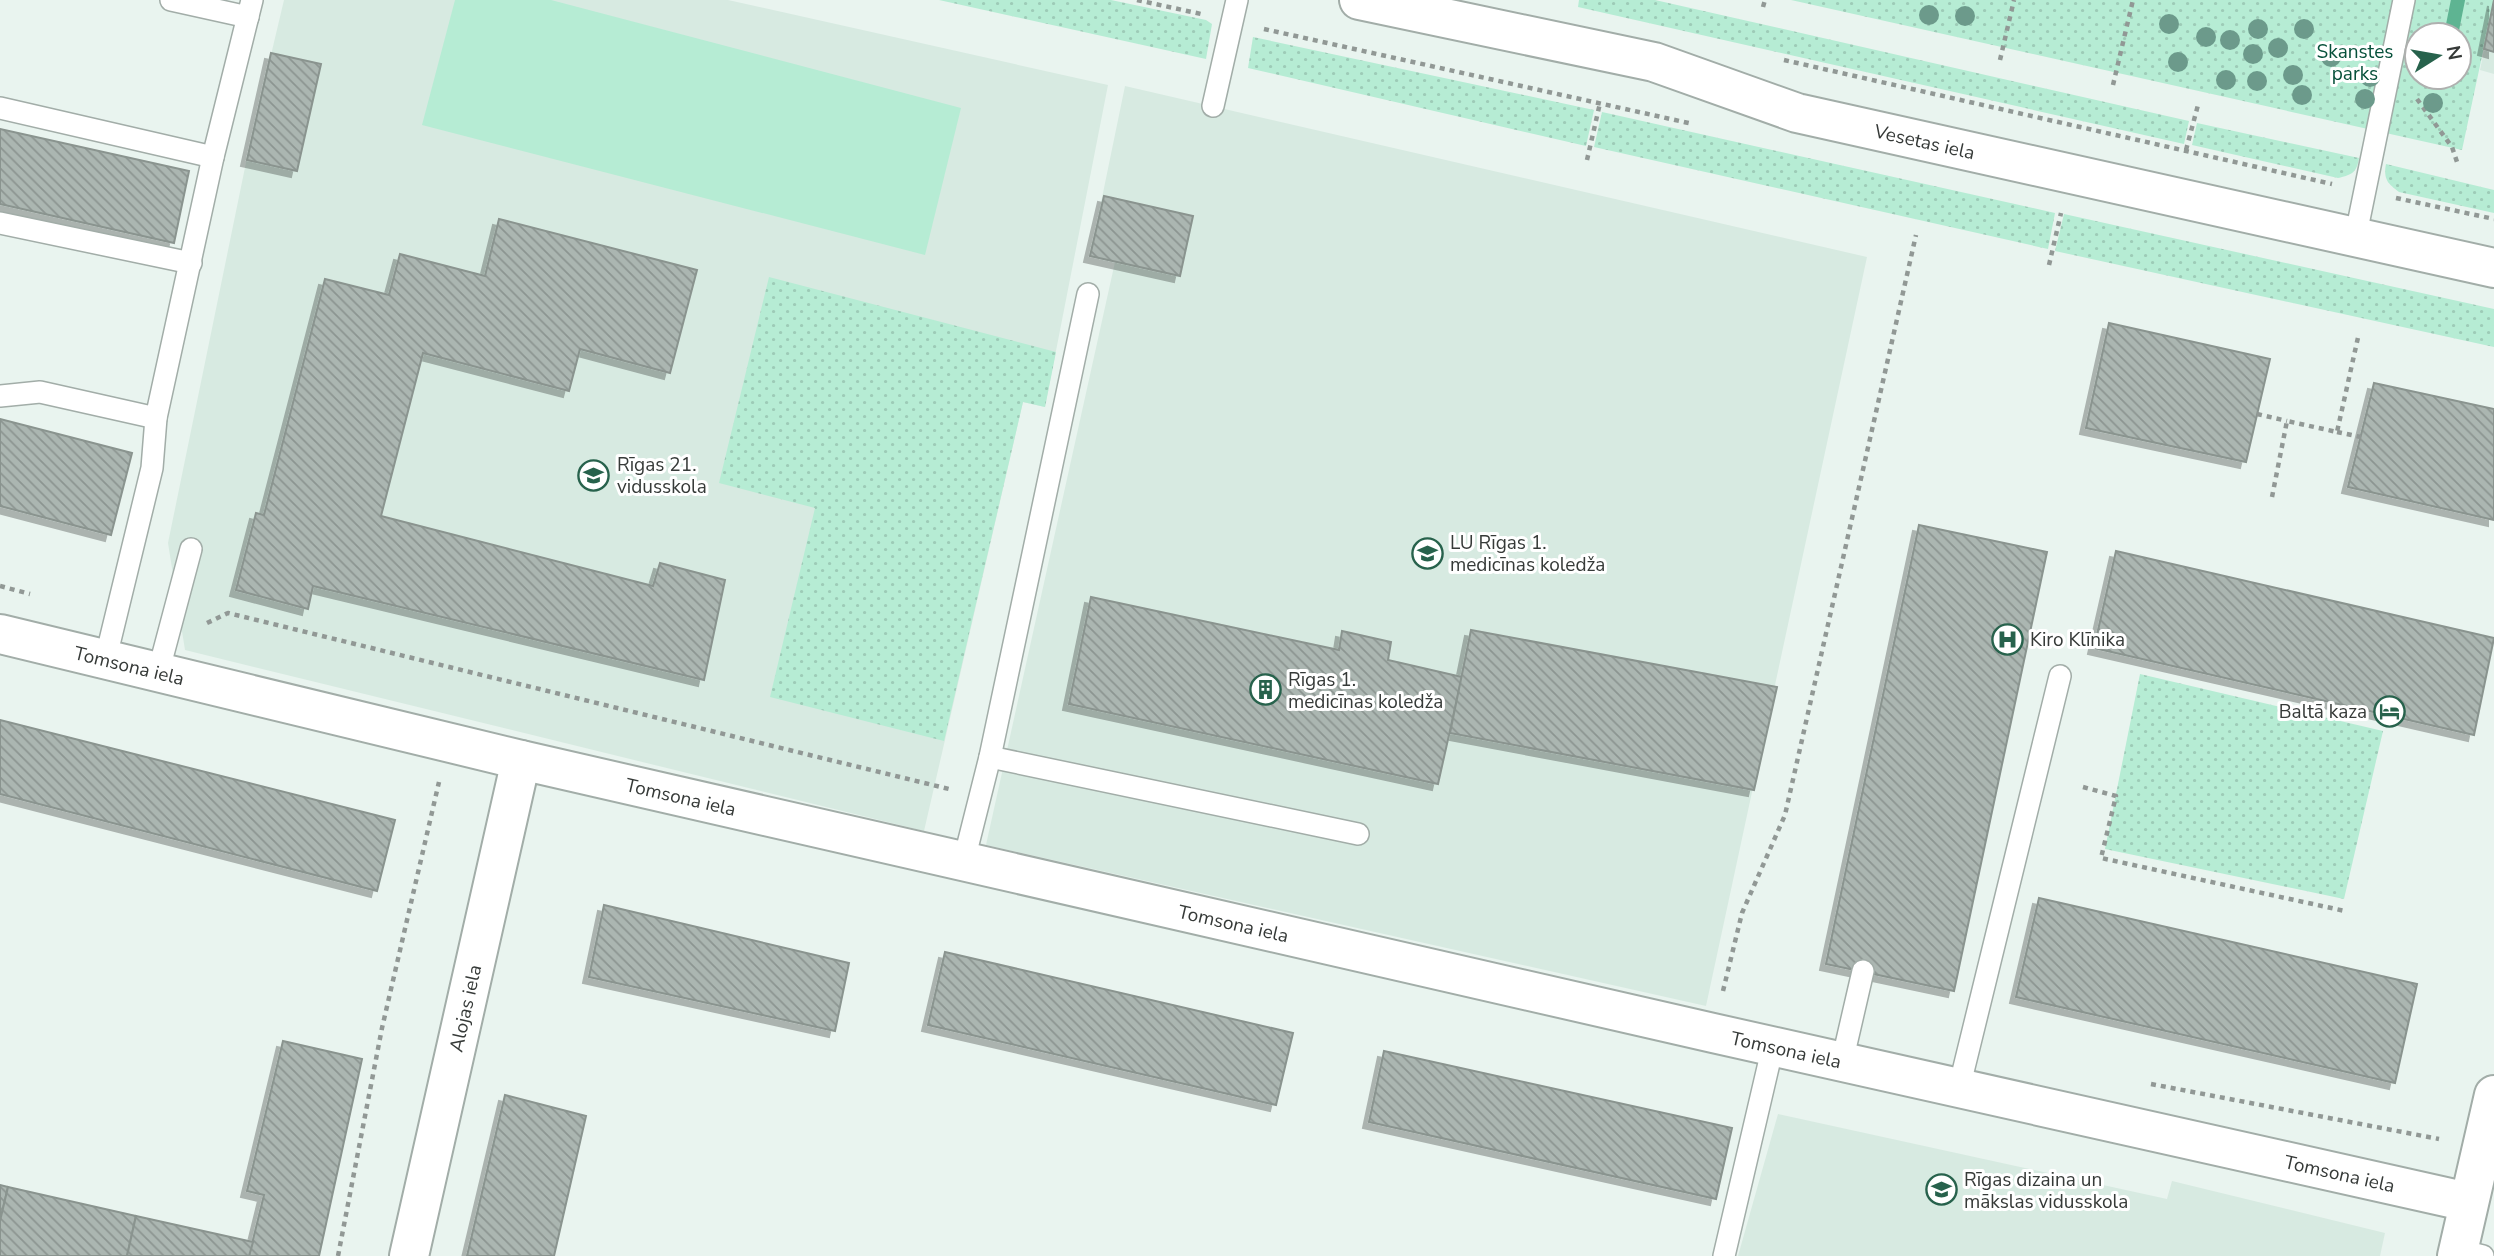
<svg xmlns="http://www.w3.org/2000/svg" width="2494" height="1256" viewBox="0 0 2494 1256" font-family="'Nunito Sans',sans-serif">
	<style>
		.built { fill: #d7eae1 }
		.green { fill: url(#green-dots); fill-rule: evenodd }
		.pitch { fill: #b6ecd4 }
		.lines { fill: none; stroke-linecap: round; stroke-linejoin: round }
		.stream { stroke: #5eb492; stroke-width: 14 }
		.building { fill: url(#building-back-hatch); stroke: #8a948f; stroke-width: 2; filter: url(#shadow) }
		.lane-casing { stroke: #a2ada8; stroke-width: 24 }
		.street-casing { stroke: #a2ada8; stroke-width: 42 }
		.path { stroke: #919895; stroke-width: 4.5; stroke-dasharray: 5 5; stroke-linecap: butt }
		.lane { stroke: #fff; stroke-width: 21 }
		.street { stroke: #fff; stroke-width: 38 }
		.tree { fill: #6c9a8b }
		.labels { text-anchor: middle; stroke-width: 6; stroke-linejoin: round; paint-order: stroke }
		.park-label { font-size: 19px; fill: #06503a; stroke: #fff }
		.street-label { font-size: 19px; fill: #363a38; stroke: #fff }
		.poi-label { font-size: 19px; fill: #363a38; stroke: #fff; text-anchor: start }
	</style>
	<defs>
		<pattern id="green-dots" width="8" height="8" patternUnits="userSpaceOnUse" patternTransform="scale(1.75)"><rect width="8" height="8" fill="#b6ecd4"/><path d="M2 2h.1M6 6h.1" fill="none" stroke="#9dcbb7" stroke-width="1.8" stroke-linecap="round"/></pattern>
		<pattern id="building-back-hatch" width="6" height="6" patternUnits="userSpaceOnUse" patternTransform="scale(1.75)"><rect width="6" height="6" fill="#abb6b1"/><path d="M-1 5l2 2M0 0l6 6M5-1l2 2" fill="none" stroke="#8c9591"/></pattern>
		<filter id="shadow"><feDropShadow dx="-6" dy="6" stdDeviation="0" flood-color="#0004"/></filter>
	</defs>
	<rect width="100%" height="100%" fill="#e9f4ef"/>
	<g class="built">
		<polygon points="284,0 728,0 1108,85 1045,407 1023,402 924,831 185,650 168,543 249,148"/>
		<polygon points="2494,0 2494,74 2480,70"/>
		<polygon points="1125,86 1867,257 1706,1006 986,845 1115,262 1090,256"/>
		<polygon points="1778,1114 2167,1199 2172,1181 2385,1233 2380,1256 1738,1256"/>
	</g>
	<g class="green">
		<polygon points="939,0 1111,0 1206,20 1212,24 1206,59"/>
		<polygon points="1579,0 1655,0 2189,121 2184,144 1578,7"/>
		<path d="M1791,0H2494L2462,150ZM2417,35H2459V77H2417Z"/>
		<polygon points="1253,37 1594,110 1586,146 1248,68"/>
		<polygon points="1602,112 2055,213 2048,249 1594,147"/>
		<path d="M2197,123L2359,158C2357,172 2352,175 2338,178L2192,145Z"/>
		<path d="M2386,164L2494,190V213L2399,192C2388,184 2383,179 2386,164Z"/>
		<polygon points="2064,214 2494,309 2494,347 2055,251"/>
		<polygon points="769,277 1056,352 1045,407 1023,402 944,741 770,697 815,508 719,483"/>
		<polygon points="2140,674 2383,731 2344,899 2105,849"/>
	</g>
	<polygon class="pitch" points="455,0 551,0 961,108 925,255 422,125"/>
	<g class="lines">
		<polyline class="stream" points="2451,35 2458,0"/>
	</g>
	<g class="building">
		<polygon points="2494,0 2494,52 2484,49"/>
		<polygon points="271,53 321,64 297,171 247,160"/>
		<polygon points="0,129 189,171 174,243 0,204"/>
		<polygon points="1104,196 1193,216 1180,276 1090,256"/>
		<polygon points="499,219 697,270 670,373 580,349 569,391 423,353 381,516 653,586 660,563 725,580 704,680 313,586 308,609 236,590 256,513 264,515 325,279 389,295 400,254 485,276"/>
		<polygon points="2109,323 2270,359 2246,462 2086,428"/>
		<polygon points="2374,383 2494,409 2494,520 2348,487"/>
		<polygon points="0,419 132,453 111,535 0,506"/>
		<polygon points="1919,525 2047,552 1954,991 1826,964"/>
		<polygon points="2116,551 2494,638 2474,735 2094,648"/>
		<polygon points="1091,597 1339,650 1342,631 1391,642 1388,660 1462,677 1438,784 1069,704"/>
		<polygon points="1471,630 1777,687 1754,790 1450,733"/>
		<polygon points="0,720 395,820 377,891 0,794"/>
		<polygon points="2039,898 2417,984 2395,1083 2016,997"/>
		<polygon points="604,905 849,963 835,1031 589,977"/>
		<polygon points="945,952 1293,1033 1276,1105 928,1025"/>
		<polygon points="283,1041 362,1059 319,1256 249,1256 264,1195 247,1191"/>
		<polygon points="1384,1051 1732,1128 1716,1199 1369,1122"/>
		<polygon points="505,1095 586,1116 554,1256 467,1256"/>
		<polygon points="0,1185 8,1187 0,1221"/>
		<polygon points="8,1187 136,1216 127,1256 0,1256 0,1221"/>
		<polygon points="136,1216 253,1242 249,1256 127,1256"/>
	</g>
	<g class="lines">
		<defs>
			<g id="lane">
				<polyline points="171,0 248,17"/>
				<polyline points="1213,106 1237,0"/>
				<polyline points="0,108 213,157"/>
				<polyline points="0,223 191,263"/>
				<polyline points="2355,239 2404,0"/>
				<polyline points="0,396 40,392 156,418"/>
				<polyline points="105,661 152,468 156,418 213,157 252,0"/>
				<polyline points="158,673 191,549"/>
				<polyline points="990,757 1358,834"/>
				<polyline points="964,860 990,757 1088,294"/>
				<polyline points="1842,1062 1863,971"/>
				<polyline points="1959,1088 2060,676"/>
				<polyline points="2458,1250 2483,1256"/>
				<polyline points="1724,1256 1773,1046"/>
			</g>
			<g id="street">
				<path id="s1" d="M1359,0L1654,62L1797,113L2494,268"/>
				<path id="s2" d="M0,634L521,760L1713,1033L2468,1202"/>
				<path id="s3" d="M409,1256L521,760"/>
				<polyline points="2457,1256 2494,1095"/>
			</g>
		</defs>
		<use href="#lane" class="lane-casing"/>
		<use href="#street" class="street-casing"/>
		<g class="path">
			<polyline points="1137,0 1201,14"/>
			<polyline points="1763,7 1765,0"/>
			<polyline points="1264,29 1693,124"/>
			<polyline points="1784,60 2332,184"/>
			<polyline points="2000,60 2014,0"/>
			<polyline points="2113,85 2133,0"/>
			<polyline points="2417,99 2452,147 2457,162"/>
			<polyline points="2186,150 2198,105"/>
			<polyline points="1587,160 1600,103"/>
			<polyline points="2396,198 2494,219"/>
			<polyline points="2049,265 2061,213"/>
			<polyline points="2257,414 2287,421"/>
			<polyline points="2337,432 2361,437"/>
			<polyline points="2272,497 2287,421 2337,432 2359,333"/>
			<polyline points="0,586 30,594"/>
			<polyline points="207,623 228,613 949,789"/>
			<polyline points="2083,787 2116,796 2101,858 2345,911"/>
			<polyline points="1723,991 1742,913 1785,815 1916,235"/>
			<polyline points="2151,1084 2439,1139"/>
			<polyline points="338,1256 382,1028 439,782"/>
		</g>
		<use href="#lane" class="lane"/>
		<use href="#street" class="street"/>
	</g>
	<g class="tree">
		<circle cx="1929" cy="15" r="10"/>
		<circle cx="1965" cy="16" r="10"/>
		<circle cx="2169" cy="24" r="10"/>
		<circle cx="2258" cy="29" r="10"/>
		<circle cx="2304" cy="29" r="10"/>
		<circle cx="2206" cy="37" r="10"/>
		<circle cx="2230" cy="40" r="10"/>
		<circle cx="2278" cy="48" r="10"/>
		<circle cx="2253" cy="54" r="10"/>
		<circle cx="2331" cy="57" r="10"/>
		<circle cx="2178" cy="62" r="10"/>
		<circle cx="2293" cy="75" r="10"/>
		<circle cx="2370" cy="77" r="10"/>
		<circle cx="2226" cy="80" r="10"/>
		<circle cx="2257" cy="81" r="10"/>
		<circle cx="2302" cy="95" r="10"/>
		<circle cx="2365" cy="99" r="10"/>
		<circle cx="2433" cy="103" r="10"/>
	</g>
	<defs>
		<symbol id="school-ring" viewBox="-11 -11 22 22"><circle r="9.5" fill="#fff" stroke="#27624c" stroke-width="1.5"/><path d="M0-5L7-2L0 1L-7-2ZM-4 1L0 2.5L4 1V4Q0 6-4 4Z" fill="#27624c"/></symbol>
		<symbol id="university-ring" viewBox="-11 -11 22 22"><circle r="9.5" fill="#fff" stroke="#27624c" stroke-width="1.5"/><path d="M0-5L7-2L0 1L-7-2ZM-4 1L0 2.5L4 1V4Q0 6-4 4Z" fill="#27624c"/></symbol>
		<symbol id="hospital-ring" viewBox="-11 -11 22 22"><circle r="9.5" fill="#fff" stroke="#27624c" stroke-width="1.5"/><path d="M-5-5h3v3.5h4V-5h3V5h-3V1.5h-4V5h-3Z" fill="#27624c"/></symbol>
		<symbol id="building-ring" viewBox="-11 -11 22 22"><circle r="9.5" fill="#fff" stroke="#27624c" stroke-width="1.5"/><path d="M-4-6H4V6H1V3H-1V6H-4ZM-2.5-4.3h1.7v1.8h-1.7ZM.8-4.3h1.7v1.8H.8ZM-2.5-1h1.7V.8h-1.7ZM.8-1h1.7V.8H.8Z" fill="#27624c"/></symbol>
		<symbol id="hotel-ring" viewBox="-11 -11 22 22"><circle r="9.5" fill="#fff" stroke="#27624c" stroke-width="1.5"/><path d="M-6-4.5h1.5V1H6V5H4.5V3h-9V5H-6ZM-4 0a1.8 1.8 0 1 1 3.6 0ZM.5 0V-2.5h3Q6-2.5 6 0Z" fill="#27624c"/></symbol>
	</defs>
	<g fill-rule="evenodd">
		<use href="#school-ring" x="576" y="458" width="35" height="35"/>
		<use href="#university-ring" x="1410" y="536" width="35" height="35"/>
		<use href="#hospital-ring" x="1990" y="622" width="35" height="35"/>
		<use href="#building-ring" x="1248" y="672" width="35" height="35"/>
		<use href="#hotel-ring" x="2372" y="694" width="35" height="35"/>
		<use href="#school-ring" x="1924" y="1172" width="35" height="35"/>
	</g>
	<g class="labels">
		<g class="park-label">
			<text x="2355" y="58">Skanstes<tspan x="2355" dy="22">parks</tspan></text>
		</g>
		<g class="street-label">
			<text dy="7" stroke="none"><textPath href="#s1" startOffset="584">Vesetas iela</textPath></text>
			<text dy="7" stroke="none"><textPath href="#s2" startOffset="133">Tomsona iela</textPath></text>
			<text dy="7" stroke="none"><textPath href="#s2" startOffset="700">Tomsona iela</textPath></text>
			<text dy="7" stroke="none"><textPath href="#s2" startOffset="1267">Tomsona iela</textPath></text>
			<text dy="7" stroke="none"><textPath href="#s3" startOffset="254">Alojas iela</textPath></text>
			<text dy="7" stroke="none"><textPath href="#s2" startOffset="1834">Tomsona iela</textPath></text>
			<text dy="7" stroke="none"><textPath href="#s2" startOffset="2401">Tomsona iela</textPath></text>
		</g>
		<g class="poi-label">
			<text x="617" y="471">Rīgas 21.<tspan x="617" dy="22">vidusskola</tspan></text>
			<text x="1450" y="549">LU Rīgas 1.<tspan x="1450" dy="22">medicīnas koledža</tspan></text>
			<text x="2030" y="646">Kiro Klīnika</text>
			<text x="1288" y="686">Rīgas 1.<tspan x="1288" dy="22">medicīnas koledža</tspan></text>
			<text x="2367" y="718" text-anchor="end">Baltā kaza</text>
			<text x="1964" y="1186">Rīgas dizaina un<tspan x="1964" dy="22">mākslas vidusskola</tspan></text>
		</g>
	</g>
	<g transform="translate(2438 56) rotate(79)"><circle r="33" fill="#ffffff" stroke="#afb0af" stroke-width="2"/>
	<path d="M0-5L12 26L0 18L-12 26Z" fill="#27624c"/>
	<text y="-10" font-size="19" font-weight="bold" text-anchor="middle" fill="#363a38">N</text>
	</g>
</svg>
